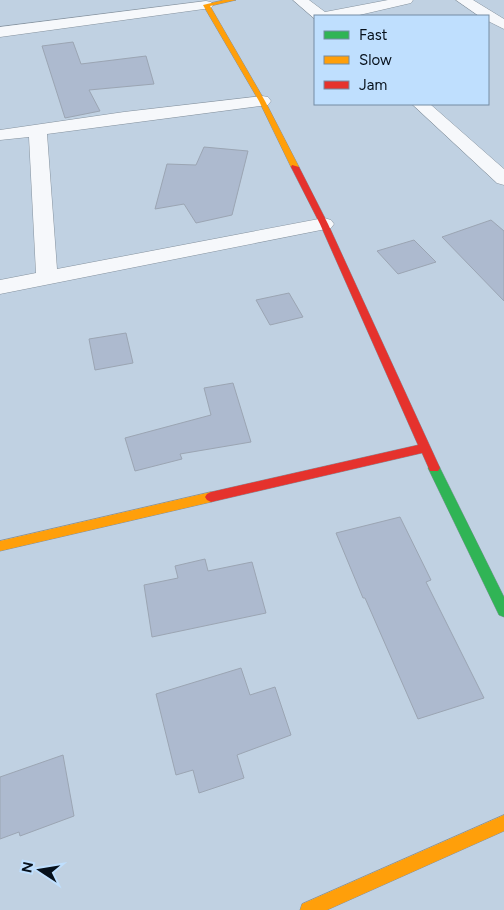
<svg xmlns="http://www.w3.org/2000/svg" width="504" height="910" viewBox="0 0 504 910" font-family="Figtree,sans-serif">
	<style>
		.building { fill: #adbacf; stroke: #9ba5b3 }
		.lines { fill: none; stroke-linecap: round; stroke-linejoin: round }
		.street-casing { stroke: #85929e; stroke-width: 1 }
		.fast-casing { stroke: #85929e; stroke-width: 1 }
		.slow-casing { stroke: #85929e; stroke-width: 1 }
		.jam-casing { stroke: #85929e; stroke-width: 1 }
		.street { fill: #f6f8fb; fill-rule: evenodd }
		.fast { fill: #30b455; fill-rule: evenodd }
		.slow { fill: #ff9f0a; fill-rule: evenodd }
		.jam { fill: #e5322d; fill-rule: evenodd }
	</style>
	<rect width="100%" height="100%" fill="#c0d1e2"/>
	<g class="building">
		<polygon points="73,42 81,64 146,56 154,84 89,90 100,111 65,118 42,46"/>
		<polygon points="204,147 248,151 232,215 196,223 184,204 155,209 167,164 196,165"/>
		<polygon points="491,220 504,231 504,301 442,237"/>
		<polygon points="414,240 436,262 398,274 377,251"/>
		<polygon points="289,293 303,317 270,325 256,300"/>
		<polygon points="126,333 133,363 95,370 89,339"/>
		<polygon points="233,383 251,442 180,454 182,459 135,471 125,438 211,415 204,388"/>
		<polygon points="400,517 431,580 426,582 484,698 418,719 365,598 363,598 336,533"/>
		<polygon points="205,559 208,571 252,562 266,613 152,637 144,585 178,578 175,566"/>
		<polygon points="241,668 250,695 275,687 291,735 237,755 244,778 199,793 193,770 176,775 156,694"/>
		<polygon points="63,755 74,816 20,836 19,832 0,839 0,777"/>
	</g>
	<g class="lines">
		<defs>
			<g id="street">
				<polygon points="293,0 309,0 325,12 388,0 413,0 411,3 355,16 315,16 315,19"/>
				<polygon points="456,0 473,0 504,19 504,29 488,21 488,16 479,16"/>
				<polygon points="206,1 211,2 213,5 211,8 0,37 0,27"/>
				<polygon points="262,96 268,97 271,101 268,105 47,134 57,269 324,218 331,220 334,224 331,228 0,294 0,280 36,273 29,137 0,140 0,130 124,112"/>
				<polygon points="412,104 430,104 504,169 504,185 497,183"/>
			</g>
			<polygon id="fast" points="434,464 438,465 440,468 504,597 504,617 499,615 428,468 430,465"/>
			<g id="slow">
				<polygon points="224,0 236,0 210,6 265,101 299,167 298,169 291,167 259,101 203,5"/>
				<polygon points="211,492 215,494 217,497 215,500 211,502 0,551 0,541"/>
				<polygon points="504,815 504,831 327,910 300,910 302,904"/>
			</g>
			<polygon id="jam" points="292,165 299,167 328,224 440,468 438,471 430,471 422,453 211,502 207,500 205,497 207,494 211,492 418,445 320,224 291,167"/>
		</defs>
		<use href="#street" class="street-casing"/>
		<use href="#fast" class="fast-casing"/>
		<use href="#slow" class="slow-casing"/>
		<use href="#jam" class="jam-casing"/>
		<use href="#street" class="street"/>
		<use href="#fast" class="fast"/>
		<use href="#slow" class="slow"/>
		<use href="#jam" class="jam"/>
	</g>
	<rect x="314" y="15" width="175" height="90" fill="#bfdffe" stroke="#758ca3"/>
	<rect x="324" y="31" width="25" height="8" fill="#30b455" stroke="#758ca3"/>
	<text x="359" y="40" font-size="15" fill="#06101b">Fast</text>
	<rect x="324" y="56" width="25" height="8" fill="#ff9f0a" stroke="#758ca3"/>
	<text x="359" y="65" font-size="15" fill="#06101b">Slow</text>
	<rect x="324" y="81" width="25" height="8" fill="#e5322d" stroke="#758ca3"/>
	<text x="359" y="90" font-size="15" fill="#06101b">Jam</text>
	<g transform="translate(40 870) rotate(282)" stroke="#bfdffe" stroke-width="4" paint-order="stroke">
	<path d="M0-4L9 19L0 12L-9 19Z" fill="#06101b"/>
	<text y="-8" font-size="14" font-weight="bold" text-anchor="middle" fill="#06101b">N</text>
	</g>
</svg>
